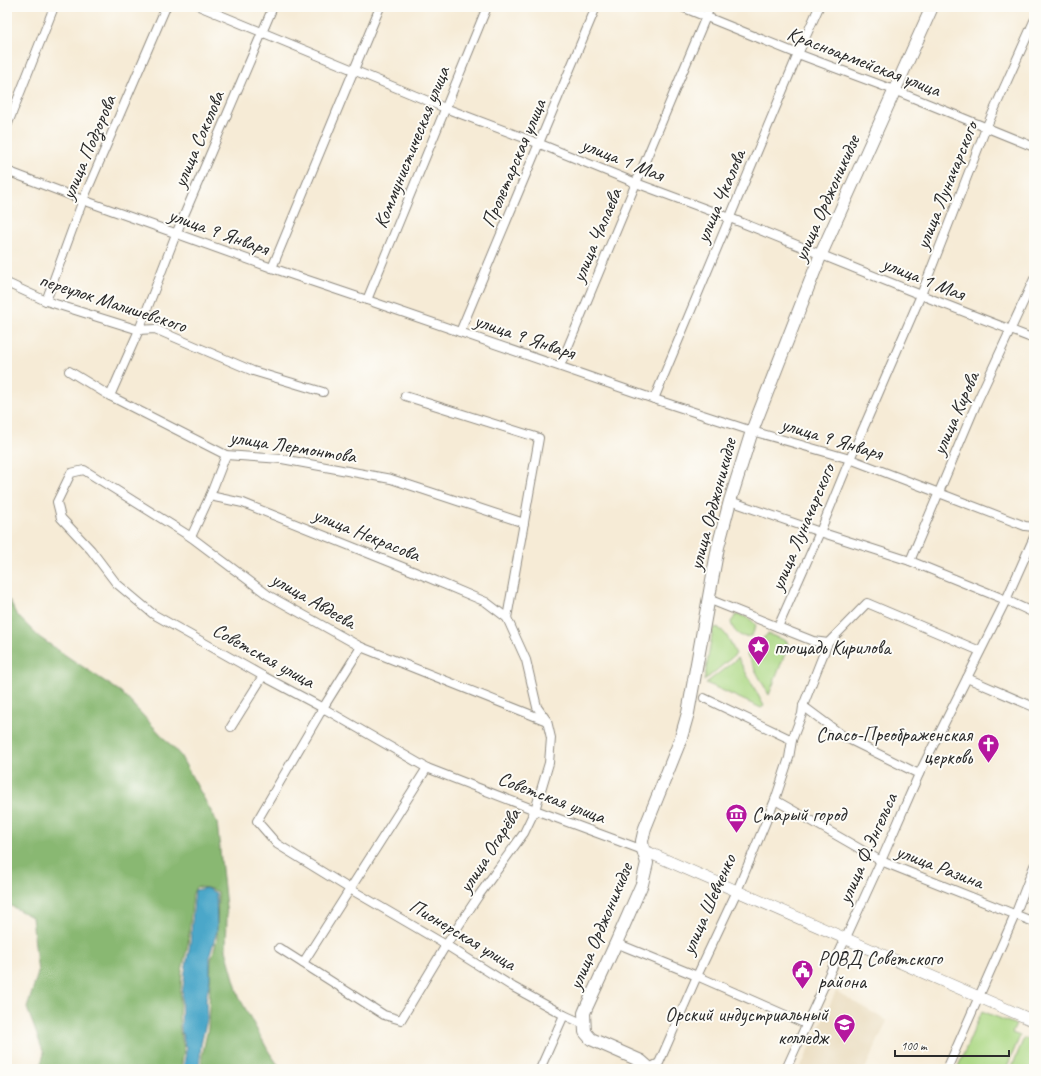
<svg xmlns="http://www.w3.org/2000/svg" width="1041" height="1076" viewBox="0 0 1041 1076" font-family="Caveat,sans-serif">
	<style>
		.built { fill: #e8d9ba }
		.green { fill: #acd884; stroke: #6c8258 }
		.forest { fill: #89b872; stroke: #5a724e }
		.water { fill: #4ba7c9; stroke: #3b697a }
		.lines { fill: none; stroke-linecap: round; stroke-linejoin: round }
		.street-casing { stroke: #908b80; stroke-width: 10 }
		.secondary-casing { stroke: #908b80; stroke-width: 12 }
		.primary-casing { stroke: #908b80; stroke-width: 14 }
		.street { stroke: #fff; stroke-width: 8 }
		.secondary { stroke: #fff; stroke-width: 11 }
		.primary { stroke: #fff; stroke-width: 12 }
		.labels { text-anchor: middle; stroke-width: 4; stroke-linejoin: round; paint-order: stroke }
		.street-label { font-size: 20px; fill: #2b2b2b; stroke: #fdfcf7 }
		.poi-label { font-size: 20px; fill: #2b2b2b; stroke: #fdfcf7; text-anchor: start }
	</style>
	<rect width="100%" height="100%" fill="#fdfcf7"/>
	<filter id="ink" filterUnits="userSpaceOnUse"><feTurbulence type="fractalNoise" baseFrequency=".025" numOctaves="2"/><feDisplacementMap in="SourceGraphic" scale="8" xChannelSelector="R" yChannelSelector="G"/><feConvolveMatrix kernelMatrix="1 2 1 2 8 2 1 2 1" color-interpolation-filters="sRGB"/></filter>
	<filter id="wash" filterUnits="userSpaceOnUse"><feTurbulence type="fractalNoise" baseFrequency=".012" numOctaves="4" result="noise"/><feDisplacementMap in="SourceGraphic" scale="16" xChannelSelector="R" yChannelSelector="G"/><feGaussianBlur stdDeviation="0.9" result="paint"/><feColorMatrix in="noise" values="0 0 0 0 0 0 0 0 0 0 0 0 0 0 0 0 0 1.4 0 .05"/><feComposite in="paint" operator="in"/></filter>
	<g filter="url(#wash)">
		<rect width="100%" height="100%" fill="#f6ebd6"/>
		<polygon class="built" points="836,991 887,1021 865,1069 800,1069"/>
		<g class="green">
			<path d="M736,615C743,615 753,619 756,626L752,635C742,640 733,632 731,622Z"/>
			<path d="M716,627C727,631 731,645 736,654L704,681L713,629Z"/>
			<polygon points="768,634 787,641 788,646 769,695 747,655 751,648"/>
			<polygon points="738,658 764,706 761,708 706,683"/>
			<polygon points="982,1011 1016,1025 1012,1033 1020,1036 1006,1069 957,1069"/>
			<polygon points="1024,1038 1034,1042 1034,1069 1011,1069"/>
		</g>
		<path class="forest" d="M7,599L10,601L16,614L39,637L74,661L121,692L180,755L217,822L227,916L226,950L239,997L269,1052L281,1069H202V1056L208,1028L211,960L217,939L218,892C210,888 204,887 196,887L193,893L188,944L182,971L179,1017L180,1032L184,1048L181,1069H39L44,1054L27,1008L38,973L32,917L7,904Z"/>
		<polygon class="water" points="206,888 216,893 217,931 210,955 210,979 206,1000 207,1019 201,1045 199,1069 183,1069 187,1046 185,1046 181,1029 182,996 185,971 190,944 195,890"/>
	</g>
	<g filter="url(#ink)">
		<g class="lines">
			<defs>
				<g id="street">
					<polyline points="201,7 445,108 540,144 636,183 730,218 921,295 1034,339"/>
					<polyline points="682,7 798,54 894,90 1034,147"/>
					<polyline points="7,126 54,7"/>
					<polyline points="7,171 83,200 272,268 367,300 654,399 752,431 850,459 939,493 1025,526 1034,527"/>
					<polyline points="272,268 380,7"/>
					<polyline points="7,283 46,301 139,330 155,329 253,371 323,392"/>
					<polyline points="367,300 487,7"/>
					<polyline points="46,301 83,200 166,7"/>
					<polyline points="460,332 596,7"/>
					<polyline points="560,366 636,183 710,7"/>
					<polyline points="69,371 110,396 226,455 282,459 391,479 524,523"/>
					<polyline points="110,396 139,330 176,234 273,7"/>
					<polyline points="654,399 798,54 819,7"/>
					<polyline points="210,496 243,503 415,572 486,602 507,618"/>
					<polyline points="730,501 820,532 910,561 1006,600 1034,613"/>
					<polyline points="191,537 210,496 226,455"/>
					<polyline points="910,561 977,402 1034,279"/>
					<polyline points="708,599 813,641 828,643"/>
					<polyline points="778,627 820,532 850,459 921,295 986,128 1034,21"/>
					<polyline points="361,647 323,708 257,821 277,844 350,889 446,945 513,987 564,1015 584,1024"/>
					<polyline points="967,678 1034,707"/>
					<polyline points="704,698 792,740"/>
					<polyline points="803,706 846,738 919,774"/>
					<polyline points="547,721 361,647 268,595 191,537 84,470 71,473 57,502 61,518 91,550 116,583 153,614 263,676 323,708 427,768 535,810 643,850"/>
					<polyline points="231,727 263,676"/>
					<polyline points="775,800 881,861 1034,922"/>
					<polyline points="616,943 697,976 806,1024"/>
					<polyline points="279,948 384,1015 401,1020 446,945 479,895 524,833 535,810 549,763 551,738 547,721 537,707 526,660 507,618 539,438 405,396"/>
					<polyline points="303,963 427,768"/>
					<polyline points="649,1068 659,1063 697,976 737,891 775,800 789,758 792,740 802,714 803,706 821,660 828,643 867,603 980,651"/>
					<polyline points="540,1069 564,1015"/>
					<polyline points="786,1069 881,861 919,774 1006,600 1034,537"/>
					<polyline points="947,1069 1015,915 1034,866"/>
				</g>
				<polyline id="secondary" points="643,850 1034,1021"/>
				<polyline id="primary" points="649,1069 649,1068 641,1061 591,1039 585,1032 584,1013 587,1006 616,943 642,884 647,863 643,850 642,841 645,828 680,741 688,713 718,547 730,501 752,431 821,254 932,7"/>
			</defs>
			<use href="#street" class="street-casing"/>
			<use href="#secondary" class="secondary-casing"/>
			<use href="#primary" class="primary-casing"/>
			<use href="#street" class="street"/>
			<use href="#secondary" class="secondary"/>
			<use href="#primary" class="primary"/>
		</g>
	</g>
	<defs>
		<symbol id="sight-pin" viewBox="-11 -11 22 30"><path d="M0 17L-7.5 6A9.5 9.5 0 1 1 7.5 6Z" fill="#b5179e" stroke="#fdfcf7"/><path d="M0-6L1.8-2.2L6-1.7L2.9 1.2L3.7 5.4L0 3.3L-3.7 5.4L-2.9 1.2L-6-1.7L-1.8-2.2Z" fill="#fff"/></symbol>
		<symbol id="church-pin" viewBox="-11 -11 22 30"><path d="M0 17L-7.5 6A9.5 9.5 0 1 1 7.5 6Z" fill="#b5179e" stroke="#fdfcf7"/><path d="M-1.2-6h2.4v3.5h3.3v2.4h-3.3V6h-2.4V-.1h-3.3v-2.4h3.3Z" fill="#fff"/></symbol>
		<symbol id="museum-pin" viewBox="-11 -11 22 30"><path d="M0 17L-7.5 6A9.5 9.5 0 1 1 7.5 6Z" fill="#b5179e" stroke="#fdfcf7"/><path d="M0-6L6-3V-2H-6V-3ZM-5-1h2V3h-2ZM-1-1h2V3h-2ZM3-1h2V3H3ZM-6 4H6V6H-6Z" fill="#fff"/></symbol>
		<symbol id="civic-pin" viewBox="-11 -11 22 30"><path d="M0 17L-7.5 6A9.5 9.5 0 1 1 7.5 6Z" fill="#b5179e" stroke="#fdfcf7"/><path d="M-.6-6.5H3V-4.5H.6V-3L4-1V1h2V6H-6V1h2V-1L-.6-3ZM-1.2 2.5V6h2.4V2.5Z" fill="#fff"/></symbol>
		<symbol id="university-pin" viewBox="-11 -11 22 30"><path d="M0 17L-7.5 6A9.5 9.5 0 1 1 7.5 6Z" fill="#b5179e" stroke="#fdfcf7"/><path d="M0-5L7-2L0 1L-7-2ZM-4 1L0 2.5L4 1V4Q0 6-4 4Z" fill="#fff"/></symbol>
	</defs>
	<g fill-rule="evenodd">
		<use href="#sight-pin" x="746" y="634" width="25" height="34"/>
		<use href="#church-pin" x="976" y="732" width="25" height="34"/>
		<use href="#museum-pin" x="724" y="802" width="25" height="34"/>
		<use href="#civic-pin" x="790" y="958" width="25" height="34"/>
		<use href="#university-pin" x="832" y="1012" width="25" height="34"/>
	</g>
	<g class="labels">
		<g class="street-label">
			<text transform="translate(864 61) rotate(21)" y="7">Красноармейская улица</text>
			<text transform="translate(198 139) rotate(-67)" y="7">улица Соколова</text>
			<text transform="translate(88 147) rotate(-67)" y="7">улица Подзорова</text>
			<text transform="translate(411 147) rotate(-68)" y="7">Коммунистическая улица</text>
			<text transform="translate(623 159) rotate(22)" y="7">улица 1 Мая</text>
			<text transform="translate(513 163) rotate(-67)" y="7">Пролетарская улица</text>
			<text transform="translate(946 185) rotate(-68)" y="7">улица Луначарского</text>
			<text transform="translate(720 196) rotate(-67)" y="7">улица Чкалова</text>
			<text transform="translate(826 198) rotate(-66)" y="7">улица Орджоникидзе</text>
			<text transform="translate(219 231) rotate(20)" y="7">улица 9 Января</text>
			<text transform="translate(596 235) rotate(-67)" y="7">улица Чапаева</text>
			<text transform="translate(924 278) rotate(22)" y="7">улица 1 Мая</text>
			<text transform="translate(113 302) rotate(18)" y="7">переулок Малишевского</text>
			<text transform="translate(525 336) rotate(19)" y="7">улица 9 Января</text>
			<text transform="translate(955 413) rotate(-66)" y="7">улица Кирова</text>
			<text transform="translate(832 438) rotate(17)" y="7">улица 9 Января</text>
			<text transform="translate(293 446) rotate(9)" y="7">улица Лермонтова</text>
			<text transform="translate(712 504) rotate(-75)" y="7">улица Орджоникидзе</text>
			<text transform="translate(802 527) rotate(-67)" y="7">улица Луначарского</text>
			<text transform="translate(367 534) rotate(22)" y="7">улица Некрасова</text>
			<text transform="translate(314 600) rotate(30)" y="7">улица Авдеева</text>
			<text transform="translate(264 655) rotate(29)" y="7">Советская улица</text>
			<text transform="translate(552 797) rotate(21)" y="7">Советская улица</text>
			<text transform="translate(867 848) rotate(-66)" y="7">улица Ф.Энгельса</text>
			<text transform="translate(489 850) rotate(-57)" y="7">улица Огарёва</text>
			<text transform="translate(940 866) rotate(21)" y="7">улица Разина</text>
			<text transform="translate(708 904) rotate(-66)" y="7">улица Шевченко</text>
			<text transform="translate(600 926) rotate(-67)" y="7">улица Орджоникидзе</text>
			<text transform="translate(463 934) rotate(31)" y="7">Пионерская улица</text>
		</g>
		<g class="poi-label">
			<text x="774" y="654">площадь Кирилова</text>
			<text x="972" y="741" text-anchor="end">Спасо-Преображенская<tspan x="972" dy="23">церковь</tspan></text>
			<text x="752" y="821">Старый город</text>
			<text x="818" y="965">РОВД Советского<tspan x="818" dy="23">района</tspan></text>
			<text x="828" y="1021" text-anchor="end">Орский индустриальный<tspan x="828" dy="23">колледж</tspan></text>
		</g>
	</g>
	<rect width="1041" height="1076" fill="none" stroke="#fdfcf7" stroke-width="24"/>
	<path d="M895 1050v6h114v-6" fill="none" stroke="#2b2b2b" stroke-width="2"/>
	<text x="901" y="1050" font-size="12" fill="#2b2b2b" stroke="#fdfcf7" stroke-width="3" paint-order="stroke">100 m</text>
</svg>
